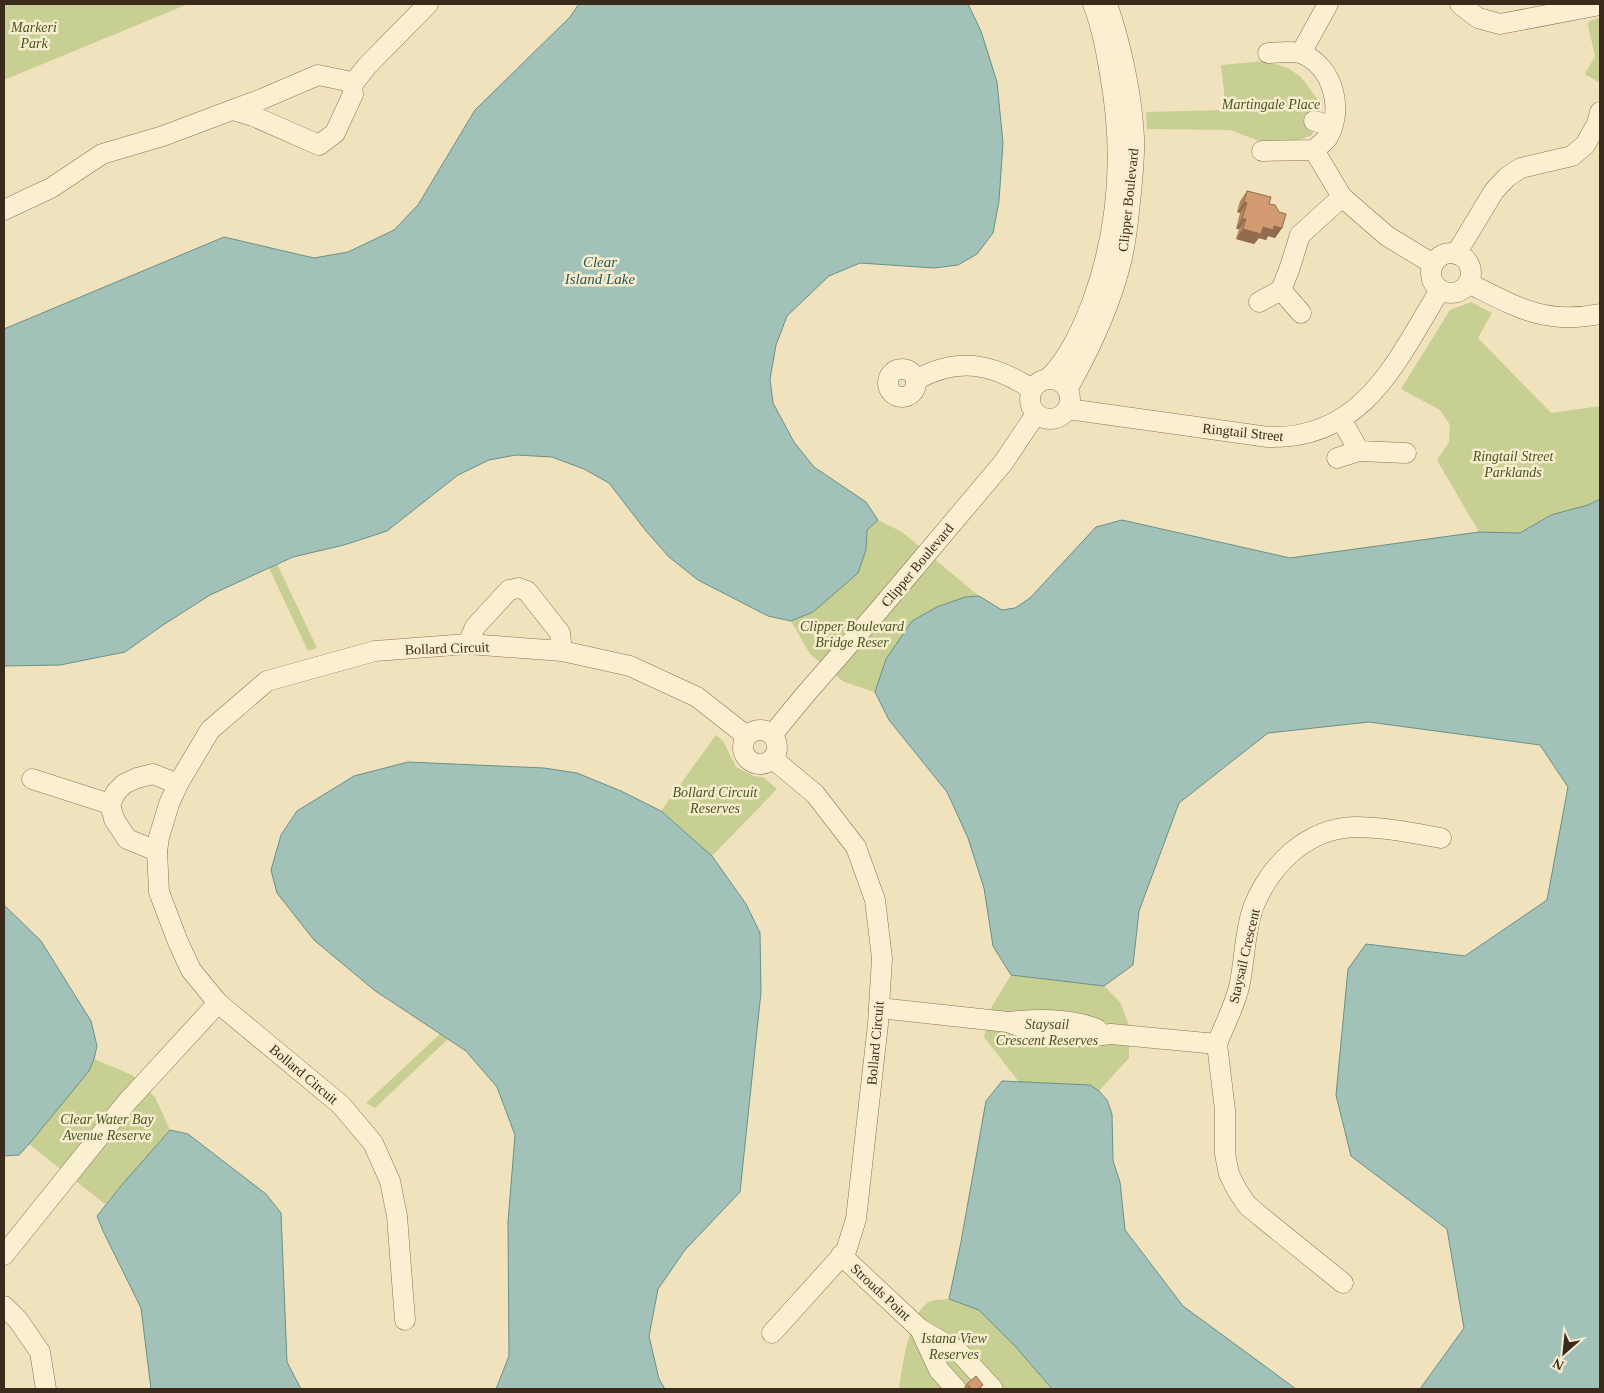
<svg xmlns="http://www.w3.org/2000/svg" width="1604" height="1393" viewBox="0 0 1604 1393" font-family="Georgia,serif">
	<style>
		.green { fill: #c7cf92 }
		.water { fill: #a2c2b9; stroke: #699087 }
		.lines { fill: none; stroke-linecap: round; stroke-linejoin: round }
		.minor-casing { stroke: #8a7256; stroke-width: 21 }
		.minor { stroke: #fbefd2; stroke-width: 20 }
		.wall { fill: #b58561 }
		.shaded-wall { fill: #936c4f }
		.building { fill: #d29b71; stroke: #936c4f }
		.labels { text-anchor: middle; stroke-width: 5; stroke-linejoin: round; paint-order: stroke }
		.park-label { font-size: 14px; font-style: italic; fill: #485620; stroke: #f8ecce }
		.street-label { font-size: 14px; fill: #392a1b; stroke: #f8ecce }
		.water-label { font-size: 15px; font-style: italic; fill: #295957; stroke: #f8ecce }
	</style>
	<rect width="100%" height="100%" fill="#f1e2be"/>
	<g class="green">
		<polygon points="4,4 188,4 4,80"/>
		<polygon points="1599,18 1600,79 1598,82 1585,74 1595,56 1588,26 1589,21"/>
		<polygon points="1265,61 1288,68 1301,77 1321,104 1312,135 1299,140 1270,145 1230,130 1147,129 1146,112 1226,110 1221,65"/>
		<polygon points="1471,302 1492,313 1478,338 1551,413 1600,406 1600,499 1588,505 1551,515 1520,533 1479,532 1437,460 1449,442 1450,425 1440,410 1401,389 1450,310"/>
		<polygon points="878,520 902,532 979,596 937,607 886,659 875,692 844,682 810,654 791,621 813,612 857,573 866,550 867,530"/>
		<polygon points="277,564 317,648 308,651 269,568"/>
		<polygon points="716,735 723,741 736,767 754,776 763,777 777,789 712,856 661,811"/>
		<polygon points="1011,975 1104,986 1120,1002 1129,1025 1129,1058 1099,1091 1090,1085 1019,1082 984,1037 992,1006"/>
		<polygon points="440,1034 448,1039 375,1108 366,1103"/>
		<polygon points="94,1059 132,1075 155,1097 170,1130 105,1204 29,1144 89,1071"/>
		<path d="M949,1299L979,1310L1015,1346L1051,1389H899C902,1368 909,1317 926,1304C931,1299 942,1300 949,1299Z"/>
	</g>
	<g class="water">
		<polygon points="579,4 968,4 981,31 997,82 1003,143 999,201 993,233 977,254 958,265 934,268 860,263 829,276 787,316 776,345 770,379 773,403 794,442 814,467 866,502 878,520 867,530 866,550 858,573 813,612 791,621 768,616 698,580 669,557 646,531 609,483 584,469 552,457 516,455 489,460 458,475 387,531 344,545 293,557 210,595 160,627 125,652 60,665 4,666 4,329 224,237 314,258 348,252 394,230 418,205 475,110 570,17"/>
		<polygon points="1600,499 1600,1389 1417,1389 1420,1389 1464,1328 1447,1229 1351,1156 1336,1095 1348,969 1366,944 1465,956 1547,900 1568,787 1540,745 1369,722 1268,733 1179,803 1139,911 1133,965 1104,986 1011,975 993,946 984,888 968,838 947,792 889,720 875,692 886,659 912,621 937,607 965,597 979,596 1002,610 1015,608 1030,598 1096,527 1122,520 1290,558 1479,532 1520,533 1551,515 1588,505"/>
		<polygon points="408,762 544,768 577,773 621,791 661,811 712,856 746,904 760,933 761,992 740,1192 685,1250 658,1289 649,1336 659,1379 665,1389 496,1389 509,1356 508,1222 515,1135 497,1087 466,1051 374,990 314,940 277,893 271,870 281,835 297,811 354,776"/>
		<polygon points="4,905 41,941 91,1021 97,1046 94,1059 89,1071 29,1144 19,1155 4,1156"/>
		<polygon points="1002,1081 1090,1085 1099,1091 1107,1100 1112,1114 1113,1161 1120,1182 1125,1230 1183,1306 1296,1389 1052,1389 1015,1346 979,1310 949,1299 961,1242 986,1101"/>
		<polygon points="170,1130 188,1134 266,1194 281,1213 287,1362 301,1389 151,1389 141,1308 103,1231 97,1216 120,1187"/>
	</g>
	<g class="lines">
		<defs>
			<g id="minor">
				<polyline points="1460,4 1478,18 1500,24 1600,5"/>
				<polyline points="1301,53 1328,4"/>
				<polyline points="352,85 367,66 428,4"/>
				<polyline points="1314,121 1332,126"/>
				<polyline points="1314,150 1342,197 1387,236 1433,264"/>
				<path d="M1262,151L1314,150C1318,146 1325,142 1328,137C1344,108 1333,68 1303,54C1293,50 1278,53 1268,53"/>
				<polyline points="4,210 51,188 102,154 163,136 232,110 262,99 318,75 347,81 352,85 353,94 335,133 319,145 253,116 232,110"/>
				<circle cx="1451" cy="273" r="20"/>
				<polyline points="1456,254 1494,191 1507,177 1521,168 1572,156 1585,145 1597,124 1600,112"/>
				<path d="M1468,283C1517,307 1544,325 1600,314"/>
				<polyline points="1281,290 1301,313"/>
				<polyline points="1259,302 1281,290 1289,270 1300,235 1342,197"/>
				<circle cx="902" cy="383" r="14"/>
				<path d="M1049,378C1070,356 1081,331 1092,303C1119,229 1124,151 1110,74C1106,50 1102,27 1093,4"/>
				<circle cx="1050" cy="399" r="20"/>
				<path d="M916,380C959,356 993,364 1032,389"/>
				<path d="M1068,388C1090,349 1110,307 1121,262C1126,243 1128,222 1130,202C1132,181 1135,159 1134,138C1132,95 1121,44 1107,4"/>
				<path d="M1068,409L1268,437C1364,440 1397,360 1440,290"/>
				<polyline points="1341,419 1359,451 1406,453"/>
				<polyline points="1337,458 1359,451"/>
				<polyline points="468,644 475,627 509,590 519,588 527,591 560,633 562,651"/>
				<circle cx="760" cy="747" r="17"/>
				<polyline points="772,735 804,696 879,610 1003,463 1036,414"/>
				<polyline points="32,779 110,804"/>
				<polyline points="157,851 127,839 114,819 110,804 116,792 124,784 137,778 153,774 178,784"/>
				<path d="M879,1008L1008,1022C1037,1019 1069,1018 1097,1029"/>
				<path d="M1008,1022L1027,1029L1060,1036H1093L1111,1034L1217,1044C1224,1025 1234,1008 1239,987C1245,961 1244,934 1253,908C1270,865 1306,829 1354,827C1384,827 1413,833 1441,838"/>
				<polyline points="1217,1044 1225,1110 1225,1154 1229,1174 1237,1190 1247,1205 1260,1216 1343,1283"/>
				<polyline points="4,1255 127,1102 218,1003"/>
				<polyline points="841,1255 920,1329 958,1351 993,1389"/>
				<polyline points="4,1306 18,1320 40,1352 46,1389"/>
				<polyline points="405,1320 397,1216 390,1181 373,1143 341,1105 218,1003 191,970 178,942 159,892 157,851 159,837 169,804 178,784 210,730 267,681 375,651 468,644 562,651 630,666 697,697 739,730 746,737"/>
				<polyline points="920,1329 939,1370 956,1389"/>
				<polyline points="772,1333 846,1251 856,1219 878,1024 882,958 875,900 856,847 815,794 773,759"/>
			</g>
		</defs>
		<use href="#minor" class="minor-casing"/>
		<use href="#minor" class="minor"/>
	</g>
	<g class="wall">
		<polygon points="1247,191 1269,204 1282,228 1275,238 1268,236 1266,240 1259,238 1254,244 1236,239 1239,229 1236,229 1240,213 1237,212 1240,201"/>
		<polygon points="967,1384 983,1385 980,1389 966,1389 964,1387"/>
	</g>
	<g class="shaded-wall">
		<polygon points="1244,202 1247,203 1240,213 1237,212"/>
		<polygon points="1242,219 1246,219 1239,229 1236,229"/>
		<polygon points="1274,226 1282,228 1275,238 1268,236 1266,240 1259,238 1254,244 1236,239 1243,229"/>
	</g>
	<g class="building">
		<polygon points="1247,191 1271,197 1269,204 1275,205 1279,212 1286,214 1282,228 1274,226 1273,230 1263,227 1261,234 1243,229 1246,219 1242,219 1247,203 1244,202"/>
		<polygon points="976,1376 983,1385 978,1389 972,1389 967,1384"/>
	</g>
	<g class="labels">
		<g class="park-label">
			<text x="34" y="32">Markeri<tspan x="34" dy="16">Park</tspan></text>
			<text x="1271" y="109">Martingale Place</text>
			<text x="1513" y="461">Ringtail Street<tspan x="1513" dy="16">Parklands</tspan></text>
			<text x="852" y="631">Clipper Boulevard<tspan x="852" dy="16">Bridge Reser</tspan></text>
			<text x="715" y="797">Bollard Circuit<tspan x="715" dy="16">Reserves</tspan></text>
			<text x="1047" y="1029">Staysail<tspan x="1047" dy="16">Crescent Reserves</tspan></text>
			<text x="107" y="1124">Clear Water Bay<tspan x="107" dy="16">Avenue Reserve</tspan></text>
			<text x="954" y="1343">Istana View<tspan x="954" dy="16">Reserves</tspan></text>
		</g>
		<g class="street-label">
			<text transform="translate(1128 200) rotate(-84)" y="5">Clipper Boulevard</text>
			<text transform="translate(1243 432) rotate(6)" y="5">Ringtail Street</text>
			<text transform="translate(917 565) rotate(-50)" y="5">Clipper Boulevard</text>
			<text transform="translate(447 648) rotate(-2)" y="5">Bollard Circuit</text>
			<text transform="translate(1244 956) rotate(-77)" y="5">Staysail Crescent</text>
			<text transform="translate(875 1043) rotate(-85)" y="5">Bollard Circuit</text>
			<text transform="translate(304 1074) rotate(40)" y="5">Bollard Circuit</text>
			<text transform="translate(881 1292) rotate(43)" y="5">Strouds Point</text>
		</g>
		<g class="water-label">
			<text x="600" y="267">Clear<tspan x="600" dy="17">Island Lake</tspan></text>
		</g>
	</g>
	<rect width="1604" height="1393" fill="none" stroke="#392a1b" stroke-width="10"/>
	<g transform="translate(1564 1353) rotate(207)" stroke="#f8ecce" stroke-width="4" paint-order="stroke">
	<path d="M0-4L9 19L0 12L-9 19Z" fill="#392a1b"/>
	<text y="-8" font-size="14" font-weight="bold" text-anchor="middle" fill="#392a1b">N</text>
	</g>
</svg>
